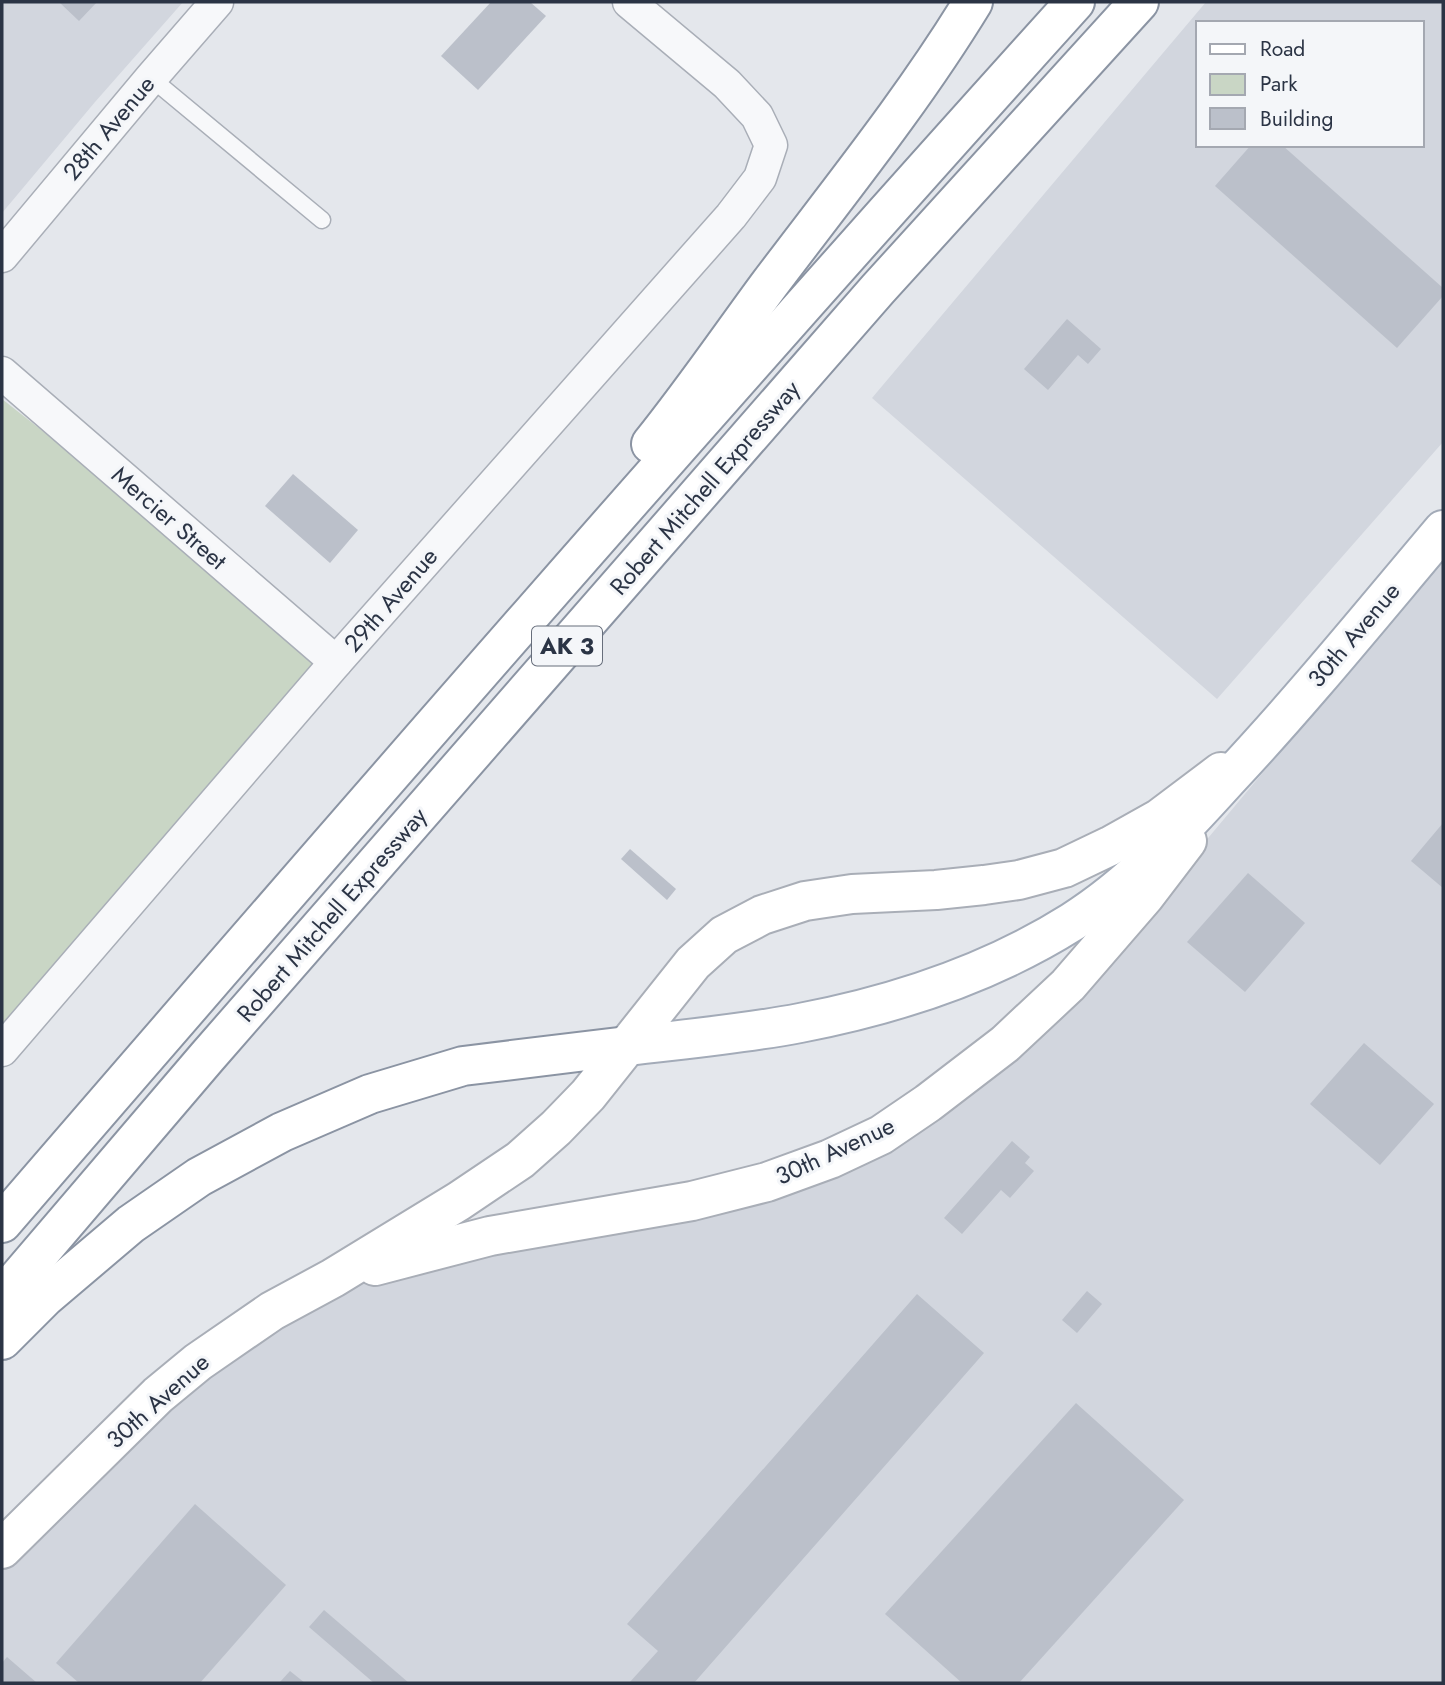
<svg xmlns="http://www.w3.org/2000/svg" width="1445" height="1685" viewBox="0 0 1445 1685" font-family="Jost,sans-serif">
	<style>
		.built { fill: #d2d6de; fill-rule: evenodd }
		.green { fill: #c9d6c5 }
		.building { fill: #bbc0ca }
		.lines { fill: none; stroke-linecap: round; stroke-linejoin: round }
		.lane-casing { stroke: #a9aeb7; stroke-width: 19 }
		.street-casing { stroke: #a9aeb7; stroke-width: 35 }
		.secondary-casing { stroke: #a9aeb7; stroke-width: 42 }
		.primary-casing { stroke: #a3abb8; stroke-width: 42 }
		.highway-casing { stroke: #8b94a3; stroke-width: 42 }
		.lane { stroke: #f7f8fa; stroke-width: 16 }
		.street { stroke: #f7f8fa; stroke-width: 32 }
		.secondary { stroke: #fff; stroke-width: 38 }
		.primary { stroke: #fff; stroke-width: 38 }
		.highway { stroke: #fff; stroke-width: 38 }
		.labels { text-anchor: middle; stroke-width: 6; stroke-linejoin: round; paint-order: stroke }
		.shield { fill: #f4f6f9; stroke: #676e7b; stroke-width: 2 }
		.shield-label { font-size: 23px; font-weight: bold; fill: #2b3445 }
		.street-label { font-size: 24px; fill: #2b3445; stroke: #f4f6f9 }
	</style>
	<rect width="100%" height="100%" fill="#e4e7ec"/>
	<g class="built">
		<polygon points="2,2 183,2 95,102 2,213"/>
		<path d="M1206,2H1443V442L1217,699L872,398ZM1198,23H1422V145H1198Z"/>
		<polygon points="1443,563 1443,1683 2,1683 2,1561 217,1363 359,1284 399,1267 860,1150 1173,880 1316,709"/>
	</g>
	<polygon class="green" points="2,399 336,662 2,1050"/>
	<g class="building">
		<polygon points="59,2 97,2 79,21"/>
		<polygon points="491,2 530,2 546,16 478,90 441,56"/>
		<polygon points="1251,145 1282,145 1443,288 1443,296 1397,348 1215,186"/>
		<polygon points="1067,319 1101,349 1088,364 1078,355 1048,390 1024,369"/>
		<polygon points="293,474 358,530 330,563 265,506"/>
		<polygon points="1443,823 1443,888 1411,861"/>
		<polygon points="630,849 676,889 667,900 621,859"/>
		<polygon points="1248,873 1305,923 1245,992 1187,942"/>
		<polygon points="1364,1043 1434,1104 1380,1165 1310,1104"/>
		<polygon points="1012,1141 1030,1157 1025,1163 1034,1171 1010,1198 1001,1190 962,1234 944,1218"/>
		<polygon points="1087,1291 1102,1304 1077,1333 1062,1320"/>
		<polygon points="917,1294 984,1353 694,1683 629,1683 658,1651 627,1624"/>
		<polygon points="1076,1403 1184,1500 1019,1683 962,1683 885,1614"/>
		<polygon points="195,1504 286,1585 200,1683 79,1683 56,1663"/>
		<polygon points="324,1610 409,1683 374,1683 309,1627"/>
		<polygon points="7,1657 37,1683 2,1683 2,1663"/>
		<polygon points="290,1671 305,1683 279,1683"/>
	</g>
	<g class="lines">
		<defs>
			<polyline id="lane" points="151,78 322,220"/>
			<g id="street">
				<polyline points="2,256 151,78 217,2"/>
				<polyline points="2,373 336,662"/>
				<polyline points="2,1050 336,662 731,216 760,178 771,145 757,116 727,84 629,2"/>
			</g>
			<g id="secondary">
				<polyline points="375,1266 490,1236 692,1201 767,1182 830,1159 881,1135 928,1103 1005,1044 1068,985 1145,896 1187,841"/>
				<polyline points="2,1549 158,1395 198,1362 272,1311 333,1278 459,1201 520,1160 556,1128 588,1095 693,963 724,935 762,915 805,901 852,894 936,890 984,885 1019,880 1064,868 1110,846 1160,818 1221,772"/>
			</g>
			<path id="primary" d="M627,1046C685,1039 743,1034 800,1023C894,1005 991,973 1072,922C1132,884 1181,831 1228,779C1303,699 1372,614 1443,530"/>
			<g id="highway">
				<path d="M651,444C692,393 729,339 768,286C838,193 912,102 973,2"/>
				<path d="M2,1223C356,813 712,404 1075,2"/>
				<polyline points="2,1297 207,1057 878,289 1139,2"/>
				<polyline points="2,1340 45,1297 131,1224 199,1177 282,1132 370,1094 463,1066 627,1046"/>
			</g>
		</defs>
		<use href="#lane" class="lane-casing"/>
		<use href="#street" class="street-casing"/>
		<use href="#secondary" class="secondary-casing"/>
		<use href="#primary" class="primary-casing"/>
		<use href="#highway" class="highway-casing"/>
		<use href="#lane" class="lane"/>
		<use href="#street" class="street"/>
		<use href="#secondary" class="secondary"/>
		<use href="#primary" class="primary"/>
		<use href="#highway" class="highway"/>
	</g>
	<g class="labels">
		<rect class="shield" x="532" y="626.5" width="70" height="39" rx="5"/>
		<g class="shield-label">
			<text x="567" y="654">AK 3</text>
		</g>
		<g class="street-label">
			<text transform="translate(109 128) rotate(-50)" y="8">28th Avenue</text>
			<text transform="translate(705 488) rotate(-49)" y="8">Robert Mitchell Expressway</text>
			<text transform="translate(169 518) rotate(41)" y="8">Mercier Street</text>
			<text transform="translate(391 600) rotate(-49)" y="8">29th Avenue</text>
			<text transform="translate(1354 635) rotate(-50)" y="8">30th Avenue</text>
			<text transform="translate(332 915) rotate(-49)" y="8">Robert Mitchell Expressway</text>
			<text transform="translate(835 1151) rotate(-25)" y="8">30th Avenue</text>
			<text transform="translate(158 1401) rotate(-42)" y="8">30th Avenue</text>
		</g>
	</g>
	<rect width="1445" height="1685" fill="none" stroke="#2b3445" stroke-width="7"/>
	<rect x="1196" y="21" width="228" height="126" fill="#f4f6f9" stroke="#a4a8b1" stroke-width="2"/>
	<rect x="1210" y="44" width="35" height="10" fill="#ffffff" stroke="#a4a8b1" stroke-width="2"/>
	<text x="1260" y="56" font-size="21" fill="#2b3445">Road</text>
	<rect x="1210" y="74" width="35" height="21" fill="#c9d6c5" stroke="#a4a8b1" stroke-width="2"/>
	<text x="1260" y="91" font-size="21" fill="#2b3445">Park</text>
	<rect x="1210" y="108" width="35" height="21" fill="#bbc0ca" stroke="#a4a8b1" stroke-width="2"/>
	<text x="1260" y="126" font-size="21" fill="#2b3445">Building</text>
</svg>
